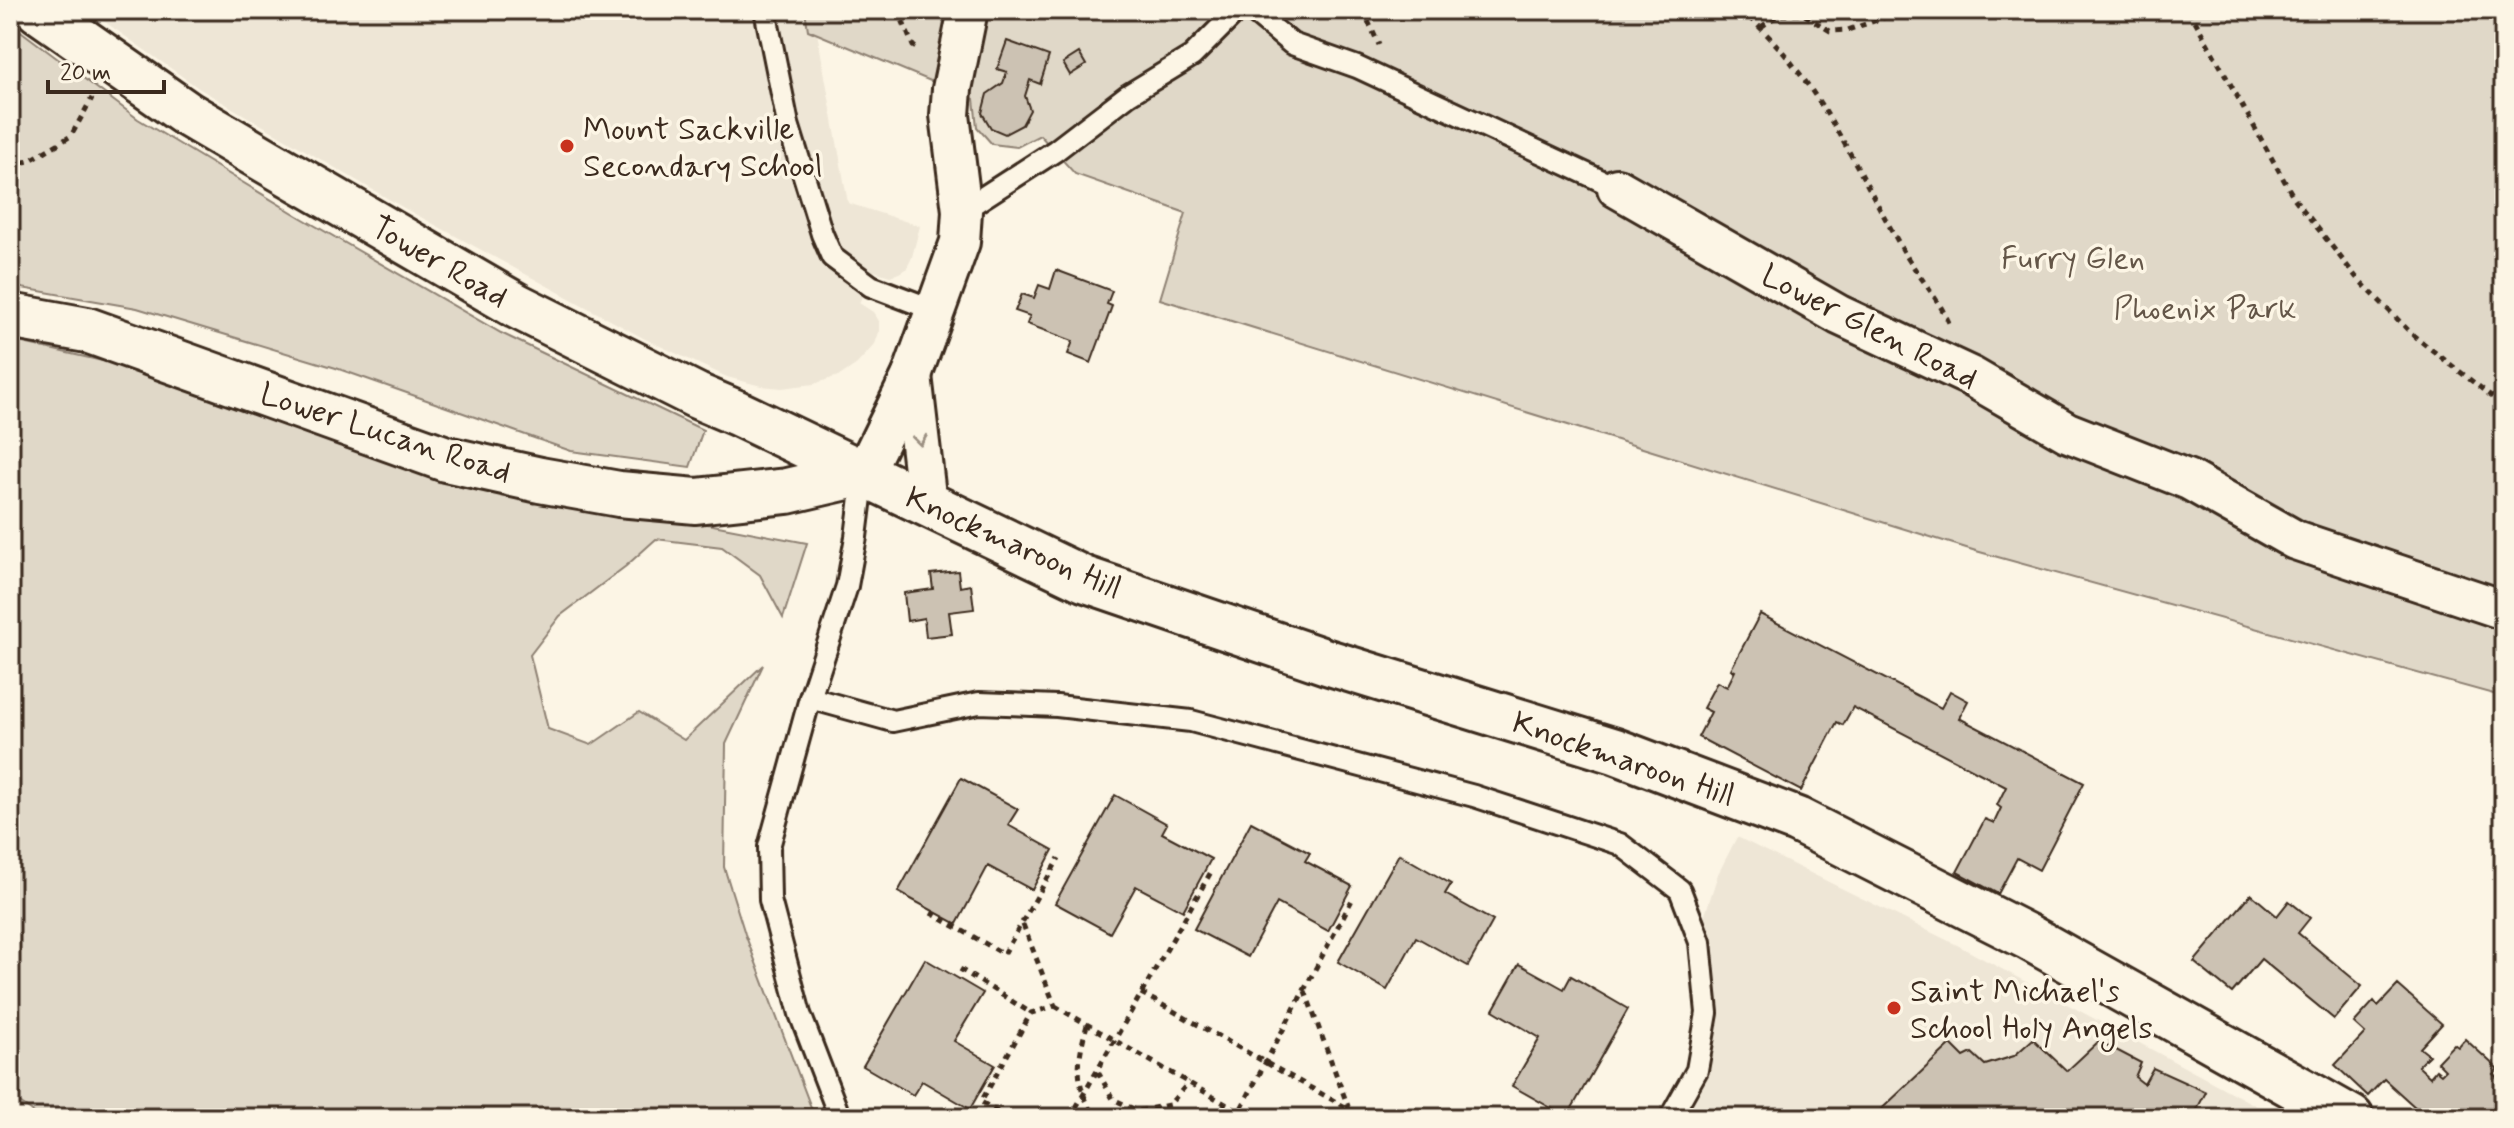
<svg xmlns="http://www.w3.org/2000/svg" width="2514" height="1128" viewBox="0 0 2514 1128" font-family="Mynerve,sans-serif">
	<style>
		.built { fill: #eee6d6 }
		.green { fill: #e0d8c8; stroke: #8e8173; stroke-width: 2 }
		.building { fill: #ccc2b3; stroke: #3b2a1e; stroke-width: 2 }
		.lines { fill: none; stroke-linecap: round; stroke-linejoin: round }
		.lane-casing { stroke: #3b2a1e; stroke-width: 26 }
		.street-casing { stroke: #3b2a1e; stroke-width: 44 }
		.secondary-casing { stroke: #3b2a1e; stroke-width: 50 }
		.path { stroke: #3b2a1e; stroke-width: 5; stroke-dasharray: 6 6; stroke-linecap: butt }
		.lane { stroke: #fcf5e5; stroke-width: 20 }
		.street { stroke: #fcf5e5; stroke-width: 38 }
		.secondary { stroke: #fcf5e5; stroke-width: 44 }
		.oneway { stroke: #9c9082 }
		.poi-dot { fill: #c8321e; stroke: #fcf5e5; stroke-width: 3 }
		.labels { text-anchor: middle; stroke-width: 7; stroke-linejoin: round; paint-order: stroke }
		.poi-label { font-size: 32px; fill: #3b2a1e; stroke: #fcf5e5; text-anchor: start }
		.park-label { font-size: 32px; fill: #645648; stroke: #fcf5e5 }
		.street-label { font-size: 32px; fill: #3b2a1e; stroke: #fcf5e5 }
	</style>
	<rect width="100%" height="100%" fill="#fcf5e5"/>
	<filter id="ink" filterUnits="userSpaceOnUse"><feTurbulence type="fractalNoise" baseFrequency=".0125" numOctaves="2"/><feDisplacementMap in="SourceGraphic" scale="16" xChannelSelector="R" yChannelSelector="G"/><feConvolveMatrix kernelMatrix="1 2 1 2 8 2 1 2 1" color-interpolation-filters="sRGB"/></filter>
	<g filter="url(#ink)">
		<g class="built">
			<polygon points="88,10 813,10 848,203 920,226 912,257 907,268 899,273 890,276 874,271 859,303 873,312 879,321 879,332 875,344 857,364 841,375 814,384 782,388 761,386 727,377 645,339 404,208 200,89"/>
			<polygon points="1737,837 1959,946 2266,1111 2263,1118 1682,1118 1698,1089 1712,1040 1712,977 1703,921 1718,874"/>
		</g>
		<g class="green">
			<polygon points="805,10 2504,10 2504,697 1976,551 1160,299 1186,213 1075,174 1040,135 1017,147 992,144 977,127 974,99 808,30"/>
			<polygon points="10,23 138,119 300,217 501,333 703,430 690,467 571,451 336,368 137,308 10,286"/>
			<polygon points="10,340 129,367 624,508 807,543 783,618 760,575 722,547 656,539 626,566 560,616 530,655 548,729 591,745 639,712 684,740 763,665 726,744 724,867 745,934 815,1118 41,1118 10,1096"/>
		</g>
		<g class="building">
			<polygon points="1007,41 1049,56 1040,84 1030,80 1025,96 1030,110 1022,125 1005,134 991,128 982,113 987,94 1003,83 1007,72 997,69"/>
			<polygon points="1079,53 1086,65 1070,75 1063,63"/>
			<polygon points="1056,270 1112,291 1107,304 1112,306 1091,363 1068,354 1073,341 1027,324 1030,316 1015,311 1022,294 1034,298 1039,285 1050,289"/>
			<polygon points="958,571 960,587 971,585 974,609 949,612 952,634 926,637 924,618 907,621 904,593 933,589 931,574"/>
			<polygon points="1760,614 1941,708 1950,691 1968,701 1959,718 2084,783 2039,870 2017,858 1998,894 1957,872 1985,819 1994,823 2001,808 1997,805 2006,787 1853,707 1843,725 1837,722 1801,791 1698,737 1711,712 1703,708 1717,682 1727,687 1735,671 1731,669"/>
			<polygon points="961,778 1018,809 1008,825 1053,850 1032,890 988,866 957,924 898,892"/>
			<polygon points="1115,795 1167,824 1162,833 1211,859 1183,911 1136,886 1110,933 1055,903"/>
			<polygon points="1251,822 1310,853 1305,861 1352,886 1328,931 1277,903 1248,957 1194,929"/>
			<polygon points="1399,854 1451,884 1445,894 1493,921 1468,966 1416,937 1387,990 1338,962"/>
			<polygon points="2251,894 2277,916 2289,901 2310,918 2298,933 2362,986 2334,1019 2261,959 2232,993 2194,962"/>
			<polygon points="925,959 983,993 954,1041 995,1065 970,1109 922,1081 913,1095 863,1066"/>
			<polygon points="1519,964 1564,989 1571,976 1628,1009 1567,1117 1512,1086 1540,1038 1493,1010"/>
			<polygon points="2398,985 2442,1024 2420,1048 2429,1055 2418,1066 2430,1077 2436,1070 2441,1074 2445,1070 2437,1062 2454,1044 2458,1047 2465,1039 2498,1069 2493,1074 2504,1084 2504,1118 2427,1118 2384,1079 2368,1096 2335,1065 2365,1033 2354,1023 2374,1001 2378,1006"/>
			<polygon points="2033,1039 2067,1071 2099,1041 2141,1063 2135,1077 2144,1084 2153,1068 2206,1092 2197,1109 2217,1118 1872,1118 1951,1044 1964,1057 1972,1053 1985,1065 2014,1056"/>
		</g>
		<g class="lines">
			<defs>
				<g id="lane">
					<polyline points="765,10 788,124 822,234 832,257 871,286 934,310"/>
					<polyline points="1251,10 1292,44 1357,67 1617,188"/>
					<polyline points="962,211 1055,151 1128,95 1192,56 1238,10"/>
					<polyline points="810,698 893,721 979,703 1057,706 1191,721 1474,796 1620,844 1680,890 1700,942 1707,1013 1697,1070 1670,1118"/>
					<polyline points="840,1118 800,1014 770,900 769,847 810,698 847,586 856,537 864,473"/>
				</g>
				<g id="street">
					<polyline points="1617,188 1839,315 1972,377 2067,432 2189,480 2295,540 2504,610"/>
					<polyline points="912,375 927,504"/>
					<polyline points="864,473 912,375 960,242 962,211 950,115 952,89 968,10"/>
				</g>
				<g id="secondary">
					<polyline points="38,10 187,114 267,161 517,306 697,396 737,413 1084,579 1327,662 1615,751 1797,820 2028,937 2351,1118"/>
					<polyline points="10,316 87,330 446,459 540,480 619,494 696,501 787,491 864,473"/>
				</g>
			</defs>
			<use href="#lane" class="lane-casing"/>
			<use href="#street" class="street-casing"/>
			<use href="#secondary" class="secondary-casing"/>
			<g class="path">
				<polyline points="898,10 913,46 920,50"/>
				<polyline points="1363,10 1379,45"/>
				<path d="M1740,10C1815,70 1857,171 1904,252C1918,276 1939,299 1950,325"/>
				<polyline points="2189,10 2294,198 2356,277 2414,336 2504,406"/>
				<polyline points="1761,27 1778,15 1803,14 1830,31 1848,30 1906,10"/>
				<polyline points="10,165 29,161 71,136 92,98"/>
				<polyline points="931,913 1004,954 1059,858"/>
				<polyline points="960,969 1031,1013"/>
				<polyline points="1305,991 1349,1109"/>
				<polyline points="1141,993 1365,1118"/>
				<polyline points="1055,1006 1250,1118"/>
				<path d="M1087,1025C1077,1061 1073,1086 1097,1118"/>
				<polyline points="1098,1072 1113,1099 1138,1111 1169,1105 1189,1082"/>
				<polyline points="1008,1118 981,1102 1031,1013 1055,1006 1022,922"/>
				<polyline points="1070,1118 1211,872"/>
				<polyline points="1236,1118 1352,900"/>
			</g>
			<use href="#lane" class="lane"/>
			<use href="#street" class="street"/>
			<use href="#secondary" class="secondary"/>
		</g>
		<defs><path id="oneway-chevron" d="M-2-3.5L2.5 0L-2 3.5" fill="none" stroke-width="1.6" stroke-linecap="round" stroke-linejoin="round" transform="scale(2)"/></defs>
		<use class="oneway" href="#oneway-chevron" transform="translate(920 440) rotate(83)"/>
	</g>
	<g class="poi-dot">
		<circle cx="567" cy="146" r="8"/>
		<circle cx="1894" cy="1008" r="8"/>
	</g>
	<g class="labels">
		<g class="poi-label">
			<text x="583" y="139">Mount Sackville<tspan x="583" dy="37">Secondary School</tspan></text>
			<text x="1910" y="1001">Saint Michael's<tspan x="1910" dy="37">School Holy Angels</tspan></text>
		</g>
		<g class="park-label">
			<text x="2073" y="268">Furry Glen</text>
			<text x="2205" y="318">Phoenix Park</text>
		</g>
		<g class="street-label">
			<text transform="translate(440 261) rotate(30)" y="11">Tower Road</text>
			<text transform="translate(1870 326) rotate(27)" y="11">Lower Glen Road</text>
			<text transform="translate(386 432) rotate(18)" y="11">Lower Lucan Road</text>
			<text transform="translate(1014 542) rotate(24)" y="11">Knockmaroon Hill</text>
			<text transform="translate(1624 758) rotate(19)" y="11">Knockmaroon Hill</text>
		</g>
	</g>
	<rect width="2514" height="1128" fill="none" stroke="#fcf5e5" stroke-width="40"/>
	<rect x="20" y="20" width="2474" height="1088" fill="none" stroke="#3b2a1e" stroke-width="3" filter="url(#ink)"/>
	<path d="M48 80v12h116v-12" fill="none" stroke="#3b2a1e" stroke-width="4"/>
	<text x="60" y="80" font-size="24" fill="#3b2a1e" stroke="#fcf5e5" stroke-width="6" paint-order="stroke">20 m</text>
</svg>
